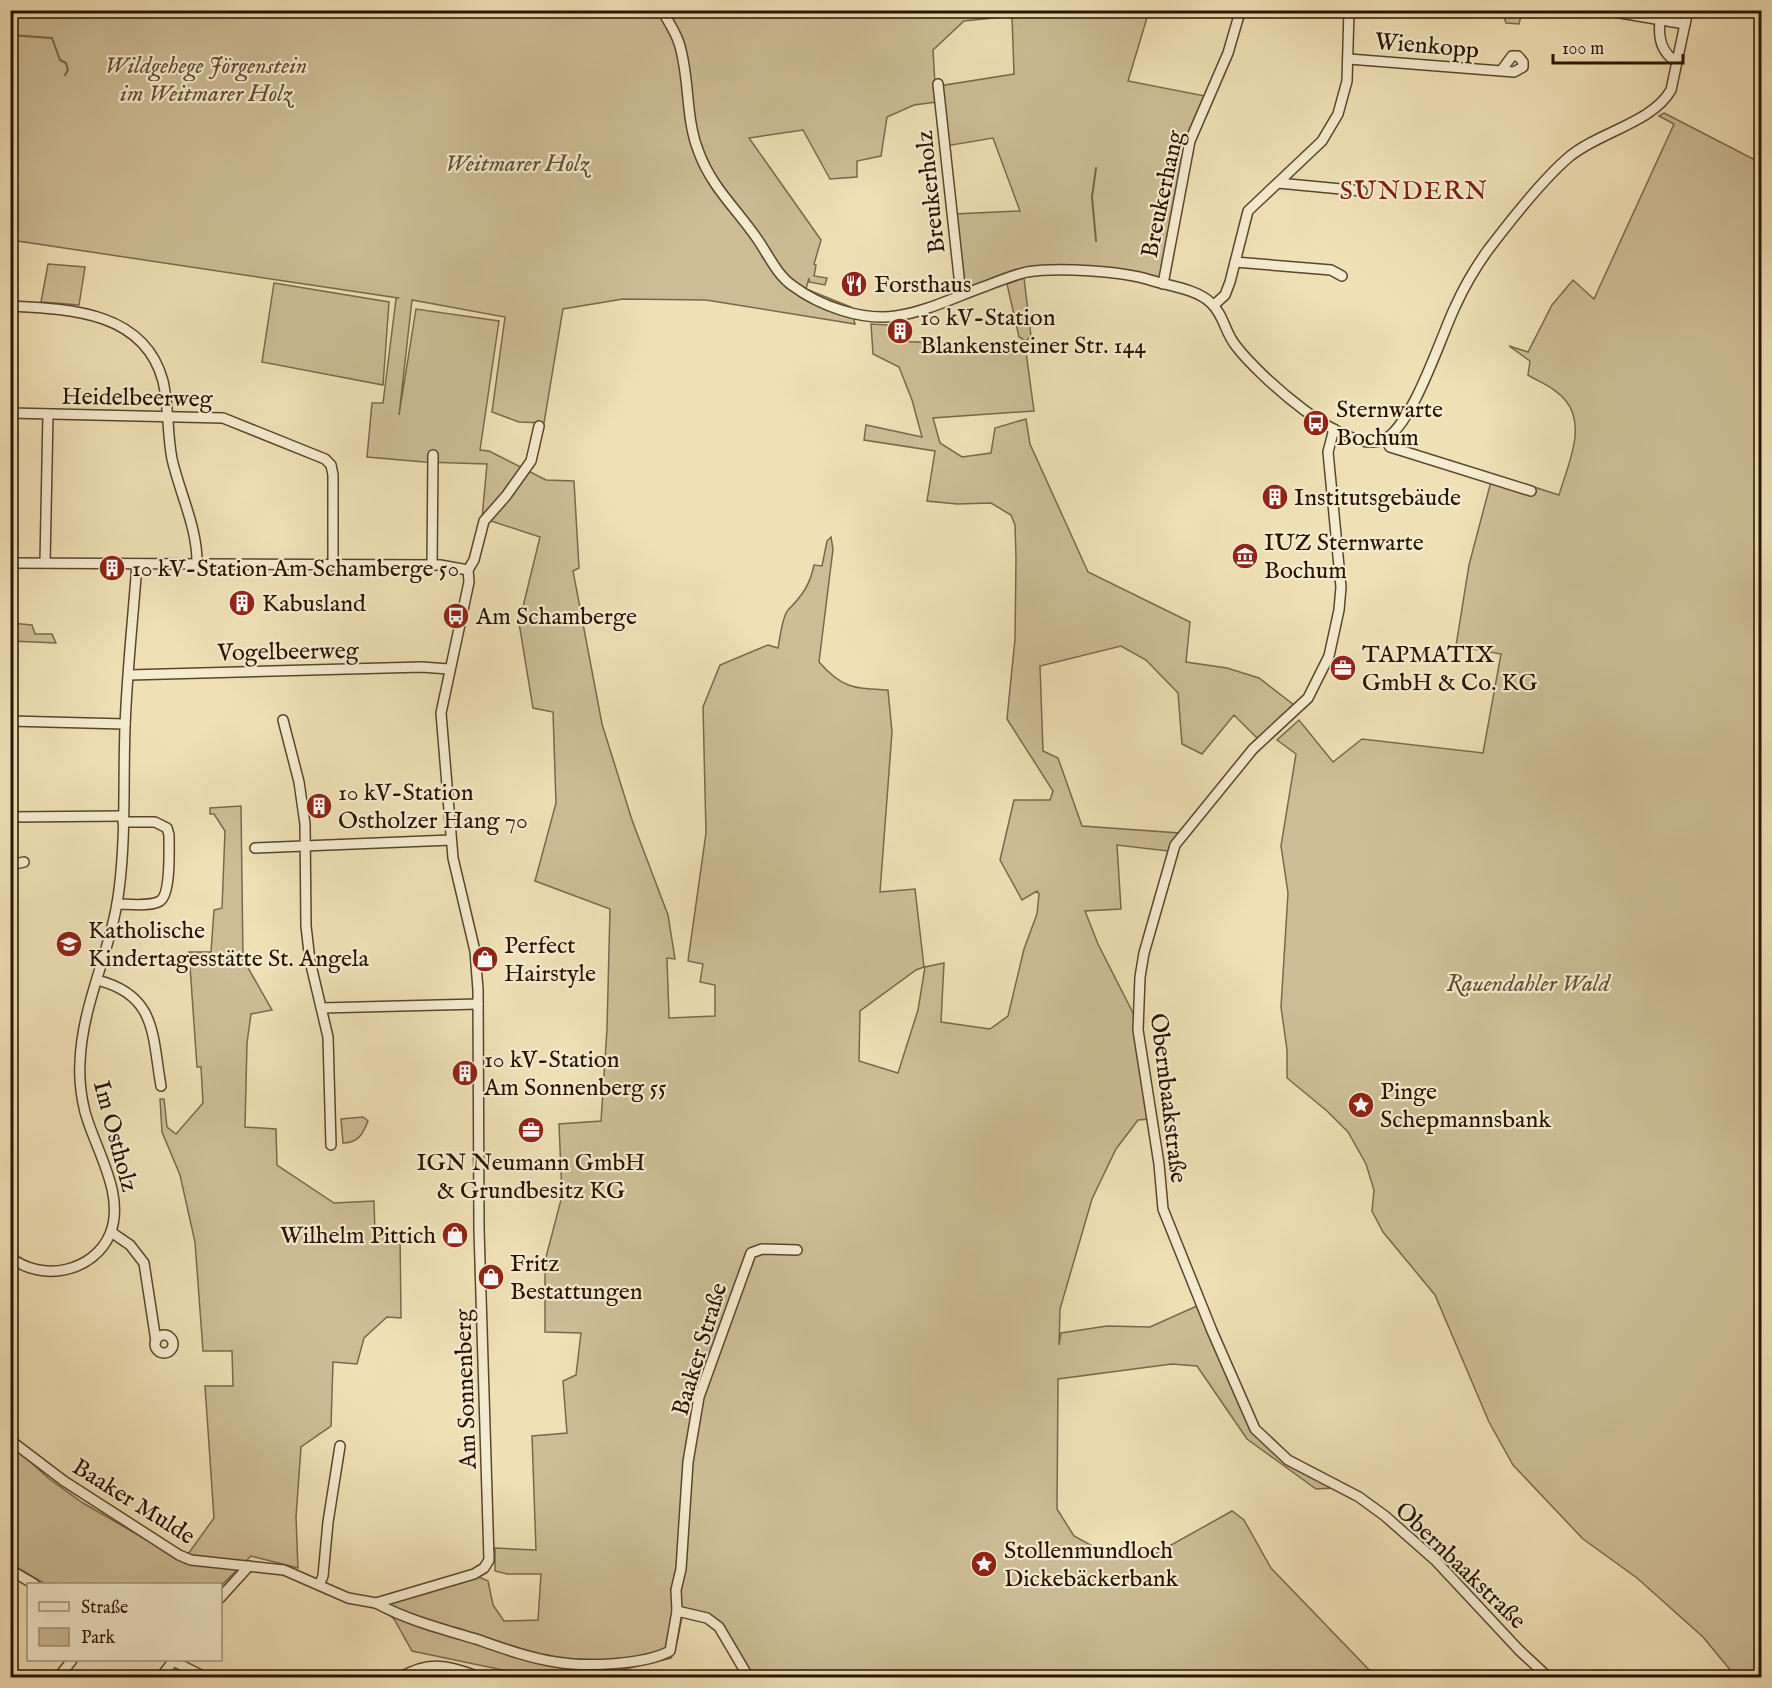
<svg xmlns="http://www.w3.org/2000/svg" width="1772" height="1688" viewBox="0 0 1772 1688" font-family="'IM FELL English',serif">
	<style>
		.green { fill: #cdbd96; stroke: #7b684c; stroke-width: 1.5 }
		.lines { fill: none; stroke-linecap: round; stroke-linejoin: round }
		.stream { stroke: #786448; stroke-width: 2 }
		.minor-casing { stroke: #5a462e; stroke-width: 12 }
		.minor { stroke: #f5ebcf; stroke-width: 9 }
		.labels { text-anchor: middle; stroke-width: 4.5; stroke-linejoin: round; paint-order: stroke }
		.street-label { font-size: 24px; fill: #291301; stroke: #f5ebcf }
		.park-label { font-size: 24px; font-style: italic; fill: #624e35; stroke: #f5ebcf }
		.poi-label { font-size: 24px; fill: #291301; stroke: #f5ebcf; text-anchor: start }
		.neighbourhood-label { font-size: 26px; letter-spacing: 1.5px; fill: #7a1f14; stroke: #f5ebcf }
	</style>
	<rect width="100%" height="100%" fill="#efe0b5"/>
	<filter id="stains"><feTurbulence type="fractalNoise" baseFrequency=".00333" numOctaves="4"/><feColorMatrix values="0 0 0 0 .2 0 0 0 0 .09 0 0 0 0 .02 0 0 0 .5 -.17"/></filter>
	<radialGradient id="worn" r=".72"><stop offset=".6" stop-color="#630" stop-opacity="0"/><stop offset="1" stop-color="#630" stop-opacity=".3"/></radialGradient>
	<g class="green">
		<path d="M10,11H1149L1128,81L1205,96C1179,157 1173,211 1163,275L1160,279L1058,265L1022,268L963,290L954,214L1020,211L993,138L946,146L939,86L1014,74L1012,16L964,21L933,50L936,102L914,105L887,117L881,156L857,161V177L830,179L803,130L749,138L821,240L814,264L816,265L814,276L827,278L825,285L809,282V278L806,289L851,307L855,324L706,300L623,299L563,309L544,423L519,422L492,412L505,317L412,300L399,415L416,309L499,321L480,450L489,451L546,480L574,481L579,568L573,571L602,724L632,820L668,915L675,959L667,958L669,1018L715,1016V985L700,982L703,964L688,961L706,833L703,707L720,665L768,645L778,648C780,638 782,617 788,610C802,596 810,585 814,565L822,566L827,541L831,537L833,549L819,662C843,689 853,688 888,690L892,732L880,892L915,889L924,967L916,970L860,1011L859,1061L898,1073L918,1010L925,967L944,963L941,1022L990,1029L1008,1016L1024,949L1037,914L1039,894L1037,891L1022,900L1000,860L1014,800H1050L1053,791L1007,719L1015,639L1016,558L1015,525L1011,515L991,503L957,504L927,501L935,451L864,440L866,425L922,437L912,400L899,367L873,354L871,324L888,325L893,341L990,345L994,355L1026,352L1034,411L933,418L940,443L962,457L991,453L995,428L1026,419L1030,444L1088,572L1190,622L1186,662L1227,668L1259,678L1294,705L1258,739L1234,715L1202,754L1182,744L1178,693L1146,660L1121,646L1040,666L1043,751L1058,758L1082,826L1179,833L1168,851L1117,845L1121,909L1085,911L1098,944L1134,1015L1150,1119L1138,1120L1116,1149L1092,1199L1060,1309L1059,1345L1061,1333L1107,1326L1150,1327L1199,1305L1253,1430L1333,1488L1316,1489L1247,1439L1197,1366L1172,1364L1058,1379L1057,1509L1074,1536L1105,1553L1148,1558L1232,1511L1244,1520L1271,1568L1376,1677H754L721,1623L685,1608C678,1625 680,1643 671,1658L613,1672L536,1677L412,1651L394,1619L375,1601L470,1573L488,1581L493,1605L504,1621L538,1620L541,1574H507L495,1571V1548L536,1550L532,1436L567,1433L563,1381L576,1375L581,1333L545,1332V1261L562,1196L559,1124L601,1121L607,1029L610,909L535,881L556,803L553,712L533,708L519,623L540,537L482,518L487,464L424,462L367,457L372,403H383L396,299L398,298L11,240Z"/>
		<polygon points="1404,11 1464,10 1464,11 1462,17 1404,13"/>
		<polygon points="1502,11 1522,11 1519,24 1506,23"/>
		<path d="M1664,113L1761,163V1677H1736L1703,1637L1637,1578L1583,1539L1513,1465L1489,1422L1435,1295L1383,1232L1372,1211L1374,1190L1366,1164L1348,1132L1327,1111L1287,1078V1050L1281,1007L1288,893L1281,846L1296,754L1277,740L1299,720L1333,762L1362,739L1483,753L1501,654L1456,646L1469,565L1493,474L1559,495C1567,467 1587,427 1566,401C1556,388 1541,383 1528,375L1530,361L1509,346L1528,352L1552,305L1573,280L1594,299L1674,124L1659,116Z"/>
		<polygon points="48,264 85,267 79,305 41,302"/>
		<polygon points="1024,278 1031,336 1026,341 1019,337 1007,284"/>
		<polygon points="274,283 389,302 383,385 262,362"/>
		<polygon points="11,623 32,625 35,634 52,634 56,643 11,641"/>
		<polygon points="241,806 243,959 272,1010 251,1014 247,1043 245,1127 276,1129 277,1165 334,1203 374,1201 375,1234 400,1233 401,1318 387,1317 364,1338 357,1364 333,1362 331,1426 301,1447 296,1517 298,1568 251,1556 221,1586 45,1584 11,1564 10,1443 48,1478 83,1503 183,1561 214,1518 205,1386 233,1386 232,1351 203,1351 195,1242 180,1175 162,1132 160,1099 164,1099 167,1127 176,1134 203,1103 201,1067 197,1067 189,952 211,952 214,910 222,908 225,831 214,814 210,814 210,808"/>
		<path d="M363,1117L368,1121C363,1134 358,1143 343,1143L341,1119Z"/>
	</g>
	<g class="lines">
		<g class="stream">
			<polyline points="10,35 52,38 60,60 66,63 68,70 65,75"/>
			<polyline points="1096,241 1092,197 1096,168"/>
		</g>
		<defs>
			<g id="minor">
				<path d="M662,10C668,21 675,31 679,43C690,77 685,116 698,150C711,187 737,209 758,240C769,256 777,275 793,286C820,306 862,321 896,316C926,312 957,296 986,286C999,281 1013,275 1027,272C1057,267 1122,271 1150,280C1169,286 1197,289 1211,303C1224,315 1225,333 1236,346C1258,375 1346,456 1383,440C1412,428 1441,336 1455,307C1464,287 1475,268 1488,250C1510,221 1542,180 1569,157C1599,132 1652,123 1671,90L1688,10"/>
				<polyline points="1603,10 1685,24"/>
				<path d="M1660,21C1658,38 1661,53 1677,62"/>
				<polyline points="1349,59 1514,72 1523,67 1523,62 1518,56 1512,56 1501,71"/>
				<polyline points="938,84 961,295"/>
				<polyline points="1278,183 1362,191"/>
				<polyline points="1235,262 1331,270 1342,276"/>
				<polyline points="1163,284 1190,141 1228,53 1240,12"/>
				<polyline points="1214,305 1225,295 1230,282 1248,211 1322,141 1338,114 1347,81 1349,10"/>
				<path d="M10,306C69,309 144,311 163,381C169,407 167,433 172,459C180,494 198,529 197,565"/>
				<polyline points="10,413 223,418 325,459 331,465 333,475 333,566"/>
				<polyline points="1334,429 1328,452 1341,587 1339,610 1329,656 1308,698 1253,749 1175,845 1144,953 1140,977 1138,1030 1159,1164 1163,1209 1212,1331 1255,1429 1288,1460 1359,1497 1385,1516 1435,1560 1519,1650 1549,1678"/>
				<polyline points="1385,439 1390,447 1531,491"/>
				<polyline points="10,563 440,565 468,570 469,582 441,713 453,858 475,951 478,990 479,1229 489,1560 484,1568 474,1574 376,1603 348,1598 284,1570 191,1560 179,1555 64,1481 10,1440"/>
				<polyline points="45,563 48,414"/>
				<polyline points="432,566 433,455"/>
				<polyline points="468,570 474,560 484,521 506,496 531,461 539,426"/>
				<polyline points="129,675 422,667 448,669"/>
				<polyline points="283,720 299,782 305,824 306,926 310,961 328,1037 331,1145"/>
				<polyline points="10,721 125,724"/>
				<polyline points="10,817 123,816"/>
				<polyline points="255,848 451,840"/>
				<polyline points="10,865 24,862"/>
				<path d="M117,904C128,904 150,907 160,901C171,894 169,849 169,835L167,828L155,822H123"/>
				<path d="M97,980C157,995 152,1035 161,1086"/>
				<polyline points="322,1008 478,1004"/>
				<polyline points="111,1232 130,1245 144,1263 156,1341"/>
				<path d="M10,1257C42,1283 94,1272 110,1234C126,1195 95,1149 85,1112C81,1096 79,1079 80,1062C82,1003 112,949 119,890C126,836 123,781 125,727C127,672 133,618 137,564"/>
				<circle cx="164" cy="1344" r="9"/>
				<polyline points="10,1570 34,1584"/>
				<polyline points="320,1583 323,1576 328,1522 340,1446"/>
				<polyline points="220,1598 249,1566"/>
				<path d="M376,1603C407,1620 442,1629 476,1639C502,1648 529,1658 556,1662C586,1667 644,1665 670,1651L677,1611L676,1590L681,1569L688,1462L699,1397L751,1253L762,1249L797,1250"/>
				<polyline points="677,1611 707,1618 719,1627 749,1678"/>
				<polyline points="173,1661 207,1678"/>
				<polyline points="58,1678 72,1660"/>
				<polyline points="160,1678 174,1660"/>
				<path d="M399,1678C432,1658 449,1667 483,1678"/>
			</g>
		</defs>
		<use href="#minor" class="minor-casing"/>
		<use href="#minor" class="minor"/>
	</g>
	<defs>
		<symbol id="restaurant-disc" viewBox="-11 -11 22 22"><circle r="9.5" fill="#8f2418" stroke="#f5ebcf"/><path d="M-5-6h1v4h1v-4h1v4h1v-4h1v5L-1.5 .5V6h-2V.5L-5-1ZM5-6V6H3V1.5H1.5Q1.5-4 5-6Z" fill="#fff"/></symbol>
		<symbol id="building-disc" viewBox="-11 -11 22 22"><circle r="9.5" fill="#8f2418" stroke="#f5ebcf"/><path d="M-4-6H4V6H1V3H-1V6H-4ZM-2.5-4.3h1.7v1.8h-1.7ZM.8-4.3h1.7v1.8H.8ZM-2.5-1h1.7V.8h-1.7ZM.8-1h1.7V.8H.8Z" fill="#fff"/></symbol>
		<symbol id="bus-disc" viewBox="-11 -11 22 22"><circle r="9.5" fill="#8f2418" stroke="#f5ebcf"/><path d="M-5-6H5V4H4V6H2V4H-2V6H-4V4H-5ZM-3.5-4V0h7V-4ZM-3.5 1.2v1.5H-2V1.2ZM2 1.2v1.5H3.5V1.2Z" fill="#fff"/></symbol>
		<symbol id="museum-disc" viewBox="-11 -11 22 22"><circle r="9.5" fill="#8f2418" stroke="#f5ebcf"/><path d="M0-6L6-3V-2H-6V-3ZM-5-1h2V3h-2ZM-1-1h2V3h-2ZM3-1h2V3H3ZM-6 4H6V6H-6Z" fill="#fff"/></symbol>
		<symbol id="office-disc" viewBox="-11 -11 22 22"><circle r="9.5" fill="#8f2418" stroke="#f5ebcf"/><path d="M-6-3h4V-5.5h4V-3h4V5H-6ZM-1-4.5V-3h2v-1.5ZM-6 0V1H6V0Z" fill="#fff"/></symbol>
		<symbol id="school-disc" viewBox="-11 -11 22 22"><circle r="9.5" fill="#8f2418" stroke="#f5ebcf"/><path d="M0-5L7-2L0 1L-7-2ZM-4 1L0 2.5L4 1V4Q0 6-4 4Z" fill="#fff"/></symbol>
		<symbol id="shop-disc" viewBox="-11 -11 22 22"><circle r="9.5" fill="#8f2418" stroke="#f5ebcf"/><path d="M-5-2.5h2.3a2.7 3.5 0 0 1 5.4 0H5L5.5 6h-11ZM-1.5-2.5h3a1.5 2.3 0 0 0-3 0Z" fill="#fff"/></symbol>
		<symbol id="sight-disc" viewBox="-11 -11 22 22"><circle r="9.5" fill="#8f2418" stroke="#f5ebcf"/><path d="M0-6L1.8-2.2L6-1.7L2.9 1.2L3.7 5.4L0 3.3L-3.7 5.4L-2.9 1.2L-6-1.7L-1.8-2.2Z" fill="#fff"/></symbol>
	</defs>
	<g fill-rule="evenodd">
		<use href="#restaurant-disc" x="839" y="269" width="30" height="30"/>
		<use href="#building-disc" x="885" y="316" width="30" height="30"/>
		<use href="#bus-disc" x="1301" y="408" width="30" height="30"/>
		<use href="#building-disc" x="1260" y="482" width="30" height="30"/>
		<use href="#museum-disc" x="1230" y="541" width="30" height="30"/>
		<use href="#building-disc" x="97" y="553" width="30" height="30"/>
		<use href="#building-disc" x="227" y="588" width="30" height="30"/>
		<use href="#bus-disc" x="441" y="601" width="30" height="30"/>
		<use href="#office-disc" x="1328" y="653" width="30" height="30"/>
		<use href="#building-disc" x="304" y="791" width="30" height="30"/>
		<use href="#school-disc" x="54" y="929" width="30" height="30"/>
		<use href="#shop-disc" x="470" y="944" width="30" height="30"/>
		<use href="#building-disc" x="450" y="1058" width="30" height="30"/>
		<use href="#sight-disc" x="1346" y="1090" width="30" height="30"/>
		<use href="#office-disc" x="516" y="1115" width="30" height="30"/>
		<use href="#shop-disc" x="440" y="1220" width="30" height="30"/>
		<use href="#shop-disc" x="476" y="1262" width="30" height="30"/>
		<use href="#sight-disc" x="969" y="1549" width="30" height="30"/>
	</g>
	<g class="labels">
		<g class="street-label">
			<text transform="translate(1427 45) rotate(5)" y="8">Wienkopp</text>
			<text transform="translate(930 192) rotate(-96)" y="8">Breukerholz</text>
			<text transform="translate(1162 194) rotate(-78)" y="8">Breukerhang</text>
			<text transform="translate(137 397) rotate(1)" y="8">Heidelbeerweg</text>
			<text transform="translate(288 651) rotate(-1)" y="8">Vogelbeerweg</text>
			<text transform="translate(1169 1098) rotate(83)" y="8">Obernbaakstraße</text>
			<text transform="translate(116 1136) rotate(75)" y="8">Im Ostholz</text>
			<text transform="translate(699 1349) rotate(-73)" y="8">Baaker Straße</text>
			<text transform="translate(465 1389) rotate(-92)" y="8">Am Sonnenberg</text>
			<text transform="translate(134 1501) rotate(32)" y="8">Baaker Mulde</text>
			<text transform="translate(1461 1565) rotate(44)" y="8">Obernbaakstraße</text>
		</g>
		<g class="park-label">
			<text x="206" y="73">Wildgehege Jörgenstein<tspan x="206" dy="28">im Weitmarer Holz</tspan></text>
			<text x="517" y="171">Weitmarer Holz</text>
			<text x="1528" y="991">Rauendahler Wald</text>
		</g>
		<g class="poi-label">
			<text x="874" y="292">Forsthaus</text>
			<text x="920" y="325">10 kV-Station<tspan x="920" dy="28">Blankensteiner Str. 144</tspan></text>
			<text x="1336" y="417">Sternwarte<tspan x="1336" dy="28">Bochum</tspan></text>
			<text x="1294" y="505">Institutsgebäude</text>
			<text x="1264" y="550">IUZ Sternwarte<tspan x="1264" dy="28">Bochum</tspan></text>
			<text x="132" y="576">10 kV-Station Am Schamberge 50</text>
			<text x="262" y="611">Kabusland</text>
			<text x="476" y="624">Am Schamberge</text>
			<text x="1362" y="662">TAPMATIX<tspan x="1362" dy="28">GmbH &amp; Co. KG</tspan></text>
			<text x="338" y="800">10 kV-Station<tspan x="338" dy="28">Ostholzer Hang 70</tspan></text>
			<text x="88" y="938">Katholische<tspan x="88" dy="28">Kindertagesstätte St. Angela</tspan></text>
			<text x="504" y="953">Perfect<tspan x="504" dy="28">Hairstyle</tspan></text>
			<text x="484" y="1067">10 kV-Station<tspan x="484" dy="28">Am Sonnenberg 55</tspan></text>
			<text x="1380" y="1099">Pinge<tspan x="1380" dy="28">Schepmannsbank</tspan></text>
			<text x="531" y="1170" text-anchor="middle">IGN Neumann GmbH<tspan x="531" dy="28">&amp; Grundbesitz KG</tspan></text>
			<text x="436" y="1243" text-anchor="end">Wilhelm Pittich</text>
			<text x="510" y="1271">Fritz<tspan x="510" dy="28">Bestattungen</tspan></text>
			<text x="1004" y="1558">Stollenmundloch<tspan x="1004" dy="28">Dickebäckerbank</tspan></text>
		</g>
		<g class="neighbourhood-label">
			<text x="1414" y="199">SUNDERN</text>
		</g>
	</g>
	<rect width="1772" height="1688" fill="none" stroke="#efe0b5" stroke-width="36"/>
	<rect x="12" y="12" width="1748" height="1664" fill="none" stroke="#291301" stroke-width="3"/>
	<rect x="18" y="18" width="1736" height="1652" fill="none" stroke="#291301" stroke-width="1.5"/>
	<rect x="27" y="1583" width="195" height="78" fill="#f5ebcf" stroke="#a3957d" stroke-width="1.5"/>
	<rect x="39" y="1602" width="30" height="9" fill="#f5ebcf" stroke="#a3957d" stroke-width="1.5"/>
	<text x="81" y="1613" font-size="18" fill="#291301">Straße</text>
	<rect x="39" y="1628" width="30" height="18" fill="#cdbd96" stroke="#a3957d" stroke-width="1.5"/>
	<text x="81" y="1643" font-size="18" fill="#291301">Park</text>
	<path d="M1553 54v9h130v-9" fill="none" stroke="#291301" stroke-width="3"/>
	<text x="1562" y="54" font-size="18" fill="#291301" stroke="#f5ebcf" stroke-width="4.5" paint-order="stroke">100 m</text>
	<rect width="100%" height="100%" filter="url(#stains)"/>
	<rect width="100%" height="100%" fill="url(#worn)"/>
</svg>
